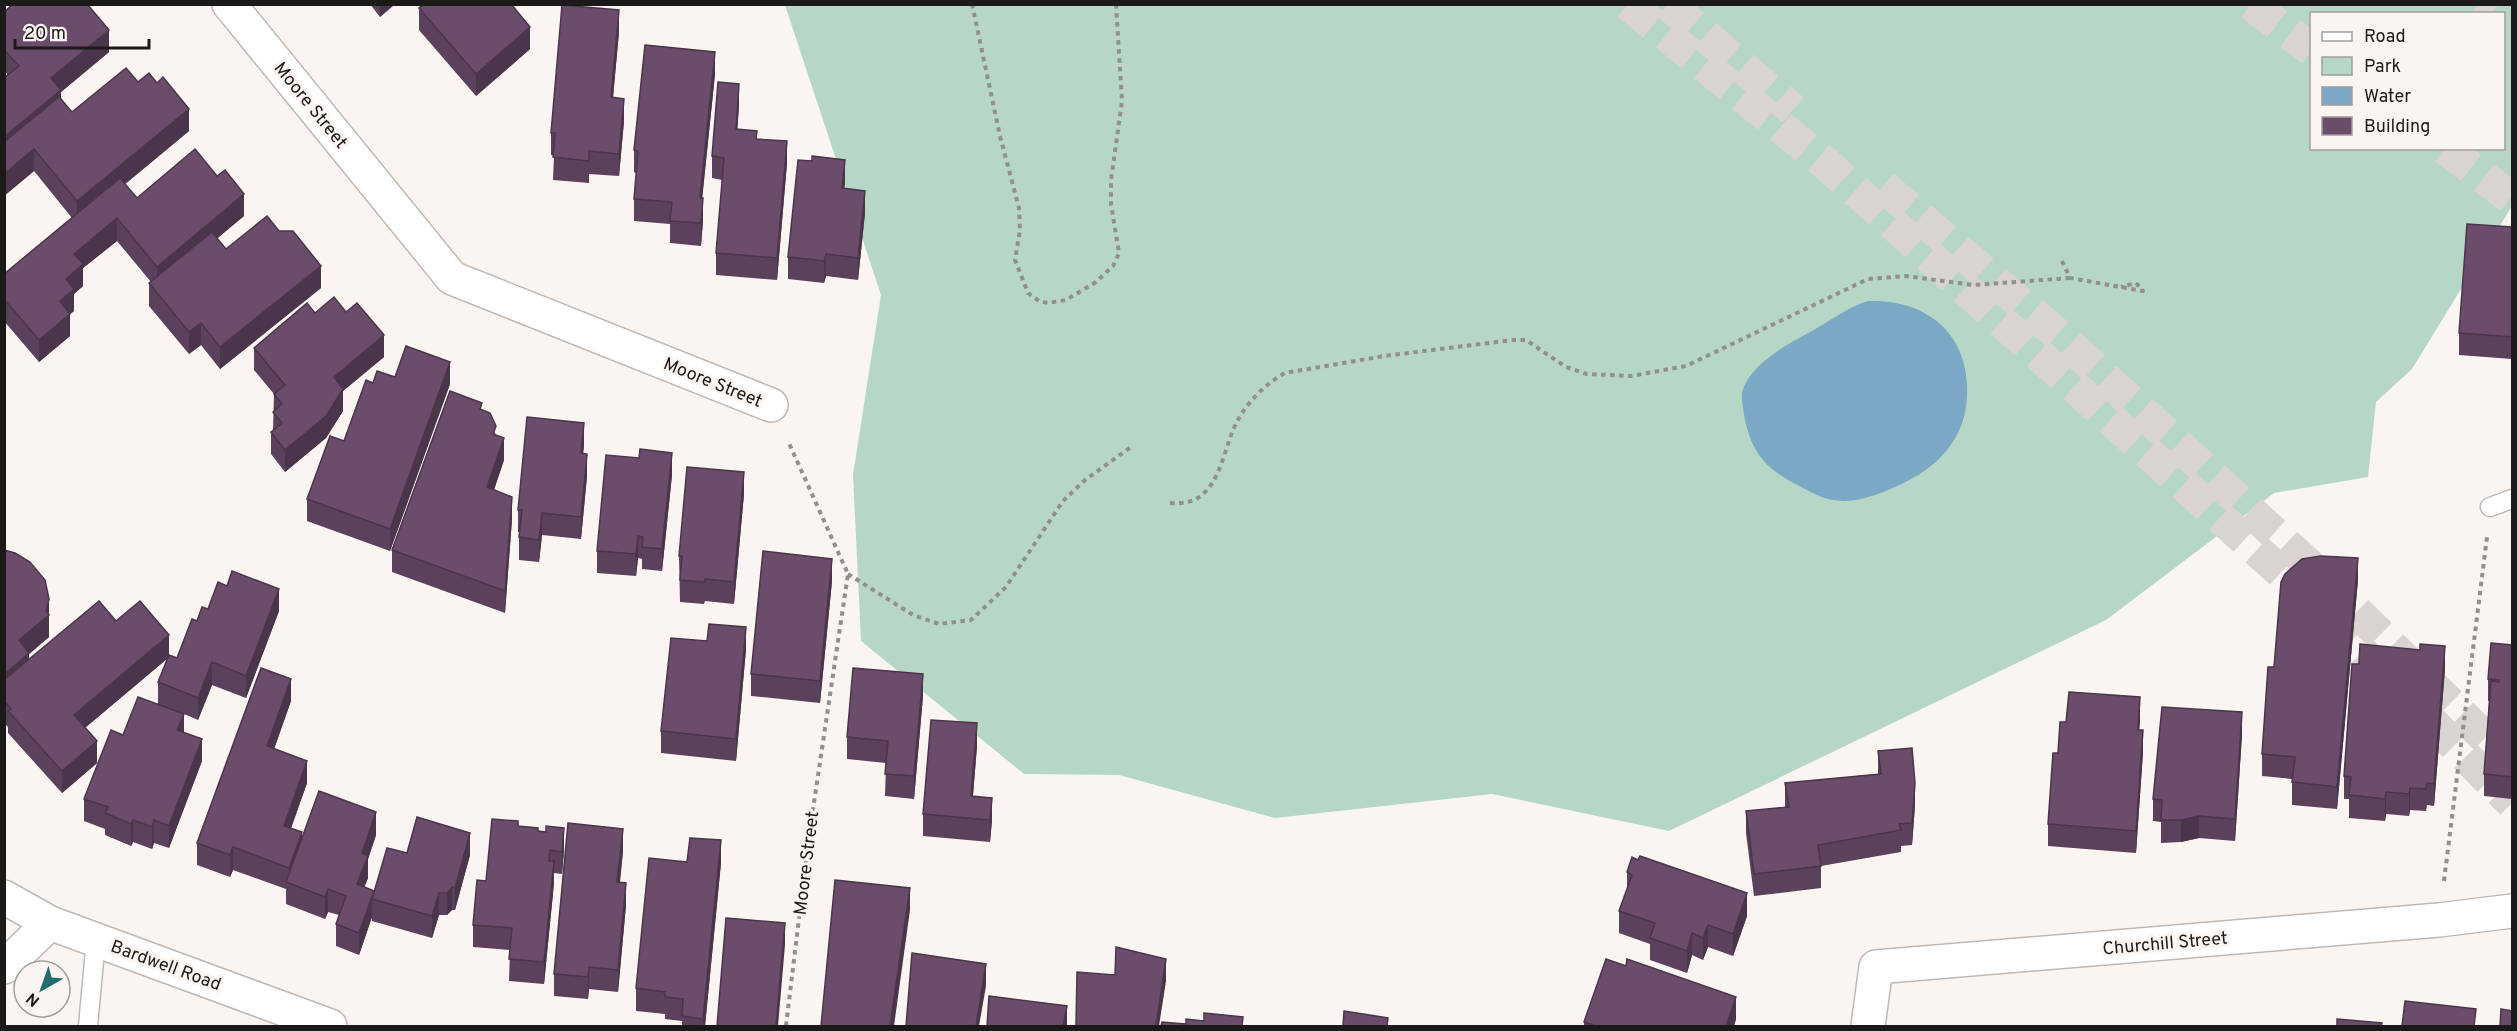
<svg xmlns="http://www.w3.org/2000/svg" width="2517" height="1031" viewBox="0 0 2517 1031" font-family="Overpass,sans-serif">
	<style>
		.green { fill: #b7d7c6; fill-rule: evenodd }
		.water { fill: #7ba9c5 }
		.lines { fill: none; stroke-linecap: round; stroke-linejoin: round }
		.motorway-tunnel { stroke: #dad4d0; stroke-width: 33; stroke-dasharray: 33 16; stroke-linecap: butt }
		.service-casing { stroke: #beb9b5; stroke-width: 21 }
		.minor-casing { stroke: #beb9b5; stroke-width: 36 }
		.path { stroke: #938f8c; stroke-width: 4; stroke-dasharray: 4.5 4.5; stroke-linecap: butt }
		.service { stroke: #fff; stroke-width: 18 }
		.minor { stroke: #fff; stroke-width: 33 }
		.wall { fill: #5c415c }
		.shaded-wall { fill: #4b354b }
		.building { fill: #6b4c6b; stroke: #4b354b; stroke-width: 1.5 }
		.labels { text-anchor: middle; stroke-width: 6; stroke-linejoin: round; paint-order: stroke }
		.street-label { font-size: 18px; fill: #1c1a18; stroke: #fbf5f1 }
	</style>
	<rect width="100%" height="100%" fill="#fbf5f1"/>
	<path class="green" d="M785,5H2512V206L2412,369L2376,402L2368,477L2274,493L2106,620L1669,831L1492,794L1275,818L1119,775L1024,774L861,641L853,475L881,295ZM2312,14H2504V148H2312Z"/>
	<path class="water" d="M1868,301C1921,299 1964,328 1967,383C1968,403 1965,423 1954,440C1938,466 1914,479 1886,491C1863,500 1840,506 1817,495C1778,475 1755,466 1745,420C1744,412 1741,401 1742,393C1749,364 1788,344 1812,331C1830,321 1848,307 1868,301Z"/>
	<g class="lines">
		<g class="motorway-tunnel">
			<polyline points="1628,4 1824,162 2293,583 2512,803"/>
			<polyline points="1668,4 1793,110"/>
			<polyline points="2251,4 2312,50"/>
			<polyline points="2479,4 2491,14"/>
			<polyline points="2445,148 2512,199"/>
			<polyline points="1883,186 2063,339 2309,565 2512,764"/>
		</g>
		<defs>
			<g id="service">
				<polyline points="2490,507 2512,499"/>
				<polyline points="88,1026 96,940"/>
			</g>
			<g id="minor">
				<polyline points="229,4 452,278 771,405"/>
				<polyline points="4,897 50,923 330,1026"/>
				<polyline points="4,967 50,923"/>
				<polyline points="1868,1026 1876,967 2439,920 2512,911"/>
			</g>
		</defs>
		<use href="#service" class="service-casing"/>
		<use href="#minor" class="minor-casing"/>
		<g class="path">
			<polyline points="972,4 1000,136 1019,208 1020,230 1015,260 1028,293 1039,301 1048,303 1066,300 1096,282 1113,266 1119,253 1111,204 1111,180 1122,101 1116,4"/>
			<polyline points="2062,261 2070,278 2143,291 2136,283 2121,287"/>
			<path d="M1170,503C1222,508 1220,450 1239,418C1250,399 1267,383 1285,373L1384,356L1513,340H1526L1566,367L1587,374L1631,376L1686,366L1868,279L1906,276L1973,285L2070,278"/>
			<polyline points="848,574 913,615 939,624 971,620 1006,587 1063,501 1085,480 1131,447"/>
			<polyline points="2444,881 2487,537"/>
			<polyline points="786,1026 809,836 848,574 788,441"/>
		</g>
		<use href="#service" class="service"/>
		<use href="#minor" class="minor"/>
	</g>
	<g class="wall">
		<polygon points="370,4 395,4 380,17"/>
		<polygon points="419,8 530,49 476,96 419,30"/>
		<polygon points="4,12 109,52 61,92 61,98 72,112 138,82 189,131 125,184 137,198 244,216 217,238 226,249 321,288 220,369 201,345 189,354 149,306 149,283 151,282 117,241 83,268 83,286 74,294 74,311 70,314 70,336 39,362 4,321 4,274 72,218 34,171 4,196 4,78 8,75 5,72"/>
		<polygon points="619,32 613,97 624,121 619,176 589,174 589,183 553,180 554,155 551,155 551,133"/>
		<polygon points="715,74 702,198 703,220 701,246 670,243 670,224 634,221 634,199 636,173 634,172 634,150"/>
		<polygon points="739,106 737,129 757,139 787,163 777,280 716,275 716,253 722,180 712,178 712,156"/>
		<polygon points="812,161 845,182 844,189 865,213 858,280 826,276 824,283 788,279 788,257"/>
		<polygon points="2512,227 2512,359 2459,355 2459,333"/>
		<polygon points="315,313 384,357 343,391 343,411 326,438 285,472 271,454 271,432 273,431 274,394 254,370 254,348"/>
		<polygon points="395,377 450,384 390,551 307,521 307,499 344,441 373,383"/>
		<polygon points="482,410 496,435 504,460 494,490 512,519 505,613 392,572 392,550"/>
		<polygon points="584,445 583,453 587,476 581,539 542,535 539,562 519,560 519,532 518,532 518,510"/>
		<polygon points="672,475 662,571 642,569 642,559 638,558 636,576 597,573 597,551"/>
		<polygon points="744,494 734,604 705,601 704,604 680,602 679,556"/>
		<polygon points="4,550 49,599 49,637 29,653 29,659 116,621 169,655 177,658 197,621 208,609 279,611 246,698 212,685 198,720 184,714 184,732 202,761 169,848 154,843 152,849 133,842 131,846 105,835 105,829 84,821 84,799 123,735 158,704 158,682 167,659 85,728 97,763 62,793 8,733 8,727 4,723"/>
		<polygon points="2358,580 2337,809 2292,805 2292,779 2262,776 2262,754 2274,667"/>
		<polygon points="832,581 820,703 751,696 751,674"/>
		<polygon points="707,641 746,649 736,761 661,753 661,731"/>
		<polygon points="2512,645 2512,799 2484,796 2484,774 2489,701 2488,701 2488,679"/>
		<polygon points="2445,669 2434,806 2427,805 2426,811 2410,810 2409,816 2386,814 2385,821 2349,818 2349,799 2344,799 2344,776"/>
		<polygon points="923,696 914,799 885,796 886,763 847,759 847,737"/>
		<polygon points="291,701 274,749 307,783 291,828 302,836 376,835 368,859 368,878 364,887 374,894 407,853 470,855 455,910 452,910 447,915 439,915 432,938 372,921 372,917 359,955 336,946 336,924 339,915 328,912 325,919 286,904 286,889 233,870 230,877 197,865 197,843"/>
		<polygon points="2140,720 2139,730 2143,752 2136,853 2048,846 2048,824 2058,753 2066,722"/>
		<polygon points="2242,735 2235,841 2199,838 2181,842 2161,843 2161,822 2153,821 2153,799"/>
		<polygon points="977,746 973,796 992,820 990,842 923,836 923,814"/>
		<polygon points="1878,751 1915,805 1912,845 1901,846 1901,852 1821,866 1821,888 1754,896 1746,833 1746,811 1785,808 1785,783 1878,774"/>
		<polygon points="518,826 538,831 564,850 562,874 554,873 554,883 544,984 509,981 510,950 473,947 473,925 486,881"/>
		<polygon points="623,851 620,883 626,905 618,992 589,989 588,999 554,996 554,974"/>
		<polygon points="687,862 721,863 705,1026 682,1026 682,1021 665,1019 665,1014 636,1011 636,988"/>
		<polygon points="1627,872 1747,916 1733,956 1708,947 1703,960 1692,955 1687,973 1650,960 1650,944 1619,933 1619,911 1627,890"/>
		<polygon points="1736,1019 1734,1026 1584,1026 1584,1022"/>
	</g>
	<g class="shaded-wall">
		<polygon points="380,4 395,4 380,17"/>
		<polygon points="619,10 619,32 611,119 611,97"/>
		<polygon points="530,27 530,49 476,96 476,74"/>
		<polygon points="109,30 109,52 61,92 61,112 4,159 4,137 51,78"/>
		<polygon points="715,52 715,74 700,220 700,198"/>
		<polygon points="739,84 739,106 736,151 736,129"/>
		<polygon points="624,99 624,121 619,176 619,154"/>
		<polygon points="189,109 189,131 77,224 77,201"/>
		<polygon points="787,141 787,163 777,280 777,258"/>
		<polygon points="34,149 34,171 4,196 4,174"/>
		<polygon points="845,160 845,182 842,211 842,188"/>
		<polygon points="865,191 865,213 858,280 858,258"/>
		<polygon points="244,194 244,216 157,289 157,267"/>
		<polygon points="703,198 703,220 701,246 701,223"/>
		<polygon points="117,218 117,241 83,268 83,286 74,294 74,311 70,314 70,336 39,362 39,340 60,301 74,254"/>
		<polygon points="826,254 826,276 824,283 824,261"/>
		<polygon points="321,266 321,288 220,369 220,347"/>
		<polygon points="201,323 201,345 189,354 189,332"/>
		<polygon points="384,335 384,357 343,391 343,411 326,438 285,472 285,450 334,377"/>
		<polygon points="450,362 450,384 390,551 390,529"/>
		<polygon points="584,423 584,445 581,475 581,453"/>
		<polygon points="504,438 504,460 487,510 487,487"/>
		<polygon points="672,453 672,475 662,571 662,549"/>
		<polygon points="587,454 587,476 581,539 581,517"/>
		<polygon points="744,472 744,494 734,604 734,582"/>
		<polygon points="512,497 512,519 505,613 505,591"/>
		<polygon points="542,513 542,535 539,562 539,540"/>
		<polygon points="6,526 6,548 4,549 4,527"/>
		<polygon points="638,536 638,558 636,576 636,554"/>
		<polygon points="2358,558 2358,580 2337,809 2337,787"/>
		<polygon points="832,559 832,581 820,703 820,681"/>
		<polygon points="279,589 279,611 246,698 246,676"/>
		<polygon points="49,599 49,637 19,663 19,640 46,611"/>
		<polygon points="746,627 746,649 736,761 736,739"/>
		<polygon points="169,635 169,657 74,737 74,715"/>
		<polygon points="2445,646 2445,669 2434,806 2434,784"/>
		<polygon points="29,653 29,676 4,697 4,675"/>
		<polygon points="212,662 212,685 198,720 198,698"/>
		<polygon points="923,674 923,696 914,799 914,776"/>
		<polygon points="291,679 291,701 267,769 267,746"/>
		<polygon points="2140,697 2140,720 2138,752 2138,730"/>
		<polygon points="2242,712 2242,735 2235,841 2235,819"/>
		<polygon points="184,714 184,736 177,730"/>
		<polygon points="977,723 977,746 971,818 971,796"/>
		<polygon points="2143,730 2143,752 2136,853 2136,831"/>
		<polygon points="202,739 202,761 169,848 169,826"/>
		<polygon points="97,741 97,763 62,793 62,771"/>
		<polygon points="307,761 307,783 284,848 284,826"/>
		<polygon points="1915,783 1915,805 1912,845 1912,823"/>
		<polygon points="2410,788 2410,810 2409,816 2409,794"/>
		<polygon points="2386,792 2386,814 2385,821 2385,799"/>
		<polygon points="992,798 992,820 990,842 990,820"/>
		<polygon points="376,812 376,835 368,859 368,878 357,906 357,884 362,853"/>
		<polygon points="2199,816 2199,838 2181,842 2181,820"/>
		<polygon points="133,820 133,842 131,846 131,824"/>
		<polygon points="154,820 154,843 152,849 152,827"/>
		<polygon points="564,828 564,850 562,874 562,852"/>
		<polygon points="623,829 623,851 617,905 617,882"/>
		<polygon points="302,832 302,854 289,883 289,868"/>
		<polygon points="470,833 470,855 455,910 455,888"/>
		<polygon points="721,840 721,863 705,1026 703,1026 703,1019"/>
		<polygon points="233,847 233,870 230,877 230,855"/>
		<polygon points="554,861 554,883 544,984 544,962"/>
		<polygon points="626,883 626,905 618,992 618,970"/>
		<polygon points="452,887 452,910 447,915 447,893"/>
		<polygon points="910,888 910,910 894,1026 890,1026"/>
		<polygon points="328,889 328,912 325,919 325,897"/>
		<polygon points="374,891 374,900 372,899 372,917 359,955 359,933"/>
		<polygon points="439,893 439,915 432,938 432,916"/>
		<polygon points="1747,893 1747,916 1733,956 1733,934"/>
		<polygon points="785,923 785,945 778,1026 776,1026"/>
		<polygon points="1708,925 1708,947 1703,960 1703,938"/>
		<polygon points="1692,933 1692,955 1687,973 1687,951"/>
		<polygon points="1166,959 1166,981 1159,1026 1156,1026"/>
		<polygon points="986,964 986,986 979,1026 976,1026"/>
		<polygon points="589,967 589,989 588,999 588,977"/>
		<polygon points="1736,997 1736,1019 1734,1026 1726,1026"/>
		<polygon points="1067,1006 1067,1026 1063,1026"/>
	</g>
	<g class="building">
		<polygon points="13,4 87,4 109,30 51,78 61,90 4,137 4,78 19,66 4,50 4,12"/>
		<polygon points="423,4 511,4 530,27 476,74 419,8"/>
		<polygon points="562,5 619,10 611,97 624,99 619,154 589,151 589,161 553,157 555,133 551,133"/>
		<polygon points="645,45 715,52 700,198 703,198 701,223 670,221 672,202 634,199 638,151 634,150"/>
		<polygon points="126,68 138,82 149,73 157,83 163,77 189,109 77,201 34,149 4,174 4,142 59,97 72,112"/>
		<polygon points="718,82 739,84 736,129 757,131 756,139 787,141 777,258 716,253 724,158 712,156"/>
		<polygon points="195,149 217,176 225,170 244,194 157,267 117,218 74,254 83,264 66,279 74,289 60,301 70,314 39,340 4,299 4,274 120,178 137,198"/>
		<polygon points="812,156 845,160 842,188 865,191 858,258 826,254 824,261 788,257 798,160 812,161"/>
		<polygon points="267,216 279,231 293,231 321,266 220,347 201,323 189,332 149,283 212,232 226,249"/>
		<polygon points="2467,224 2512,227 2512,337 2459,333"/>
		<polygon points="334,297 346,312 357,303 384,335 334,377 343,389 326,416 285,450 271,432 282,423 273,412 282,404 274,394 285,385 254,348 307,303 315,313"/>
		<polygon points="406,346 450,362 390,529 307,499 330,436 344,441 366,380 373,383 377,371 395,377"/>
		<polygon points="450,391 482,403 480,409 490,413 496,426 493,434 504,438 487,487 512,497 505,591 392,550"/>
		<polygon points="527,417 584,423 581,453 587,454 581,517 542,513 539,540 519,537 522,510 518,510"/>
		<polygon points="640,449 672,453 662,549 642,547 643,537 638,536 636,554 597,551 606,455 639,458"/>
		<polygon points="687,467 744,472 734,582 705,579 704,582 680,580 682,556 679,556"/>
		<polygon points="4,550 15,553 30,562 45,580 49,599 46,611 49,615 19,640 29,653 4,675"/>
		<polygon points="763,551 832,559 820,681 751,674"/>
		<polygon points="2321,556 2358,558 2337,787 2292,782 2295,757 2262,754 2268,667 2274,667 2281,582 2285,574 2302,559"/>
		<polygon points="232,571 279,589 246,676 212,662 198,698 158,682 169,655 177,658 192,619 197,621 202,607 208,609 218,582 227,586"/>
		<polygon points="99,601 116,621 140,601 169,635 74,715 97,741 62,771 8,711 11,709 4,701 4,680"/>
		<polygon points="709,624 746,627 736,739 661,731 671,638 707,641"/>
		<polygon points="2491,643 2512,645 2512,777 2484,774 2491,681 2499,682 2499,680 2488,679"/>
		<polygon points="2360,644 2420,650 2420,644 2445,646 2434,784 2427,783 2426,789 2410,788 2409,794 2386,792 2385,799 2349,795 2351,777 2344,776 2352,664 2359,664"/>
		<polygon points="261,668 291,679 267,746 307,761 284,826 302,832 289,868 233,847 230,855 197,843"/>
		<polygon points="853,668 923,674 914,776 885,774 888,741 847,737"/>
		<polygon points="2069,692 2140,697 2138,730 2143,730 2136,831 2048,824 2053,753 2058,753 2060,722 2066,722"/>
		<polygon points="138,697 184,714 177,730 202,739 169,826 154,820 152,827 133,820 131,824 105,813 108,807 84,799 111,730 123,735"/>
		<polygon points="2162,707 2242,712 2235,819 2199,816 2181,820 2161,820 2162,800 2153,799"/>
		<polygon points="931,720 977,723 971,796 992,798 990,820 923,814"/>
		<polygon points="1912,748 1915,783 1912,823 1899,824 1901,830 1818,845 1821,866 1754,874 1746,811 1789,807 1785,783 1881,774 1878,751"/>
		<polygon points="319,791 376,812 362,853 368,856 357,884 374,891 359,933 336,924 346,896 328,889 325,897 286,882"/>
		<polygon points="417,817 470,833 455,888 452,887 447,893 439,893 432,916 372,899 387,848 407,853"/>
		<polygon points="492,819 518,821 518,826 538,828 538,831 546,832 546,826 564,828 562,852 550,850 549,861 554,861 544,962 509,959 512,928 473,925 477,880 486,881"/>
		<polygon points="568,823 623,829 617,882 626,883 618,970 589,967 588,977 554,974"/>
		<polygon points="690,838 721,840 703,1019 682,1016 683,999 665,997 665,992 636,988 649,858 687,862"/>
		<polygon points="1640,856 1747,893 1733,934 1708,925 1703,938 1692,933 1687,951 1650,938 1655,923 1619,911 1632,875 1627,872 1632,857 1638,860"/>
		<polygon points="835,880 910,888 890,1026 821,1026"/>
		<polygon points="726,918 785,923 776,1026 717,1026"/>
		<polygon points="1116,947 1166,959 1156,1026 1076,1026 1077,972 1115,975"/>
		<polygon points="912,953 986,964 976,1026 906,1026"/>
		<polygon points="1606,959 1626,966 1627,959 1736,997 1726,1026 1597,1026 1584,1022"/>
		<polygon points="989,996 1067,1006 1063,1026 987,1026"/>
		<polygon points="2405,1001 2476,1009 2474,1026 2402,1026"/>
		<polygon points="2501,1009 2512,1011 2512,1026 2500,1026"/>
		<polygon points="1344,1011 1388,1018 1387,1026 1343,1026"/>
		<polygon points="1204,1013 1243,1017 1242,1026 1161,1026 1162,1022 1186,1024 1186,1019 1204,1021"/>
		<polygon points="2337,1019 2382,1023 2381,1026 2337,1026"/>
	</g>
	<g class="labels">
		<g class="street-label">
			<text transform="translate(311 105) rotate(51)" y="6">Moore Street</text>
			<text transform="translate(713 382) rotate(22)" y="6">Moore Street</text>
			<text transform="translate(806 863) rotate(-83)" y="6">Moore Street</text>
			<text transform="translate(2165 943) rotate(-5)" y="6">Churchill Street</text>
			<text transform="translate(166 965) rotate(20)" y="6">Bardwell Road</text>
		</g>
	</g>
	<rect width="2517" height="1031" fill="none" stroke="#1c1a18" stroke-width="12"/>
	<rect x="2310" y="12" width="195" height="138" fill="#fbf5f1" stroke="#a29d9a" stroke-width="1.5"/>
	<rect x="2322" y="32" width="30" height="9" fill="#ffffff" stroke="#a29d9a" stroke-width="1.5"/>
	<text x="2364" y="42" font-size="18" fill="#1c1a18">Road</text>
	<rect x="2322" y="57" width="30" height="18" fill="#b7d7c6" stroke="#a29d9a" stroke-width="1.5"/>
	<text x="2364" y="72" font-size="18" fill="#1c1a18">Park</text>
	<rect x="2322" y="87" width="30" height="18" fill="#7ba9c5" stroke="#a29d9a" stroke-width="1.5"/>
	<text x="2364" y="102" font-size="18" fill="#1c1a18">Water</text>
	<rect x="2322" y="117" width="30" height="18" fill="#6b4c6b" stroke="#a29d9a" stroke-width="1.5"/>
	<text x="2364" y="132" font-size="18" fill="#1c1a18">Building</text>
	<g transform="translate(42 989) rotate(220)"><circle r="28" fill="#fbf5f1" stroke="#a29d9a" stroke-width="1.5"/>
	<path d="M0-4.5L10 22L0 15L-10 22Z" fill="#216d6d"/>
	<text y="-9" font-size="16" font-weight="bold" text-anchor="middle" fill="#1c1a18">N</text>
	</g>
	<path d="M15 39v9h134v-9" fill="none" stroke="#1c1a18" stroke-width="3"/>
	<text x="24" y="39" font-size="18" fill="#1c1a18" stroke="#fbf5f1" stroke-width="4.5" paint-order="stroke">20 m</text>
</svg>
